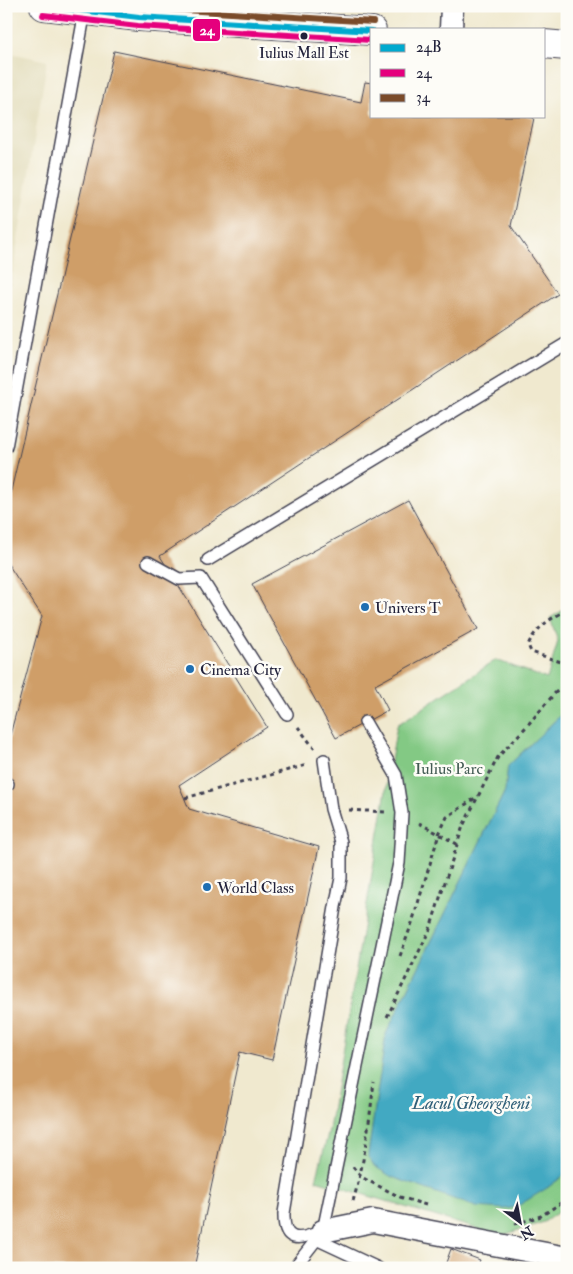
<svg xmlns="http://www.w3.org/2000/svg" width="573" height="1274" viewBox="0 0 573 1274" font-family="'IM FELL Double Pica',serif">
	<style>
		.built { fill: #e2dcba }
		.green { fill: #83c984; stroke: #527660 }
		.water { fill: #42a9c2; stroke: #32667e }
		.building { fill: #cf9e68 }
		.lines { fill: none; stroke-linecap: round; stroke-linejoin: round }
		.lane-casing { stroke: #414051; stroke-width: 14 }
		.street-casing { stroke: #414051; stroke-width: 25 }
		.secondary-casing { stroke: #414051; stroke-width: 30 }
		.path { stroke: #414051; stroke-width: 3; stroke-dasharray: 4 4; stroke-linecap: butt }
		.lane { stroke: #fff; stroke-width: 11 }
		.street { stroke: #fff; stroke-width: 22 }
		.secondary { stroke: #fff; stroke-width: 28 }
		.bus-1-casing { stroke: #fdfcf7; stroke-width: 10 }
		.bus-2-casing { stroke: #fdfcf7; stroke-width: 10 }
		.bus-3-casing { stroke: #fdfcf7; stroke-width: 10 }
		.bus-1 { stroke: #00a9ce; stroke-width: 6 }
		.bus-2 { stroke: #e5007d; stroke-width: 6 }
		.bus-3 { stroke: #7a4b2a; stroke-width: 6 }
		.bus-dot { fill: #22223b; stroke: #fdfcf7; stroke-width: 2 }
		.poi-dot { fill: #1f6fb2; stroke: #fdfcf7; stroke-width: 2 }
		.labels { text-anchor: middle; stroke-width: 5; stroke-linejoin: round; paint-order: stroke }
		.bus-label { font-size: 15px; fill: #22223b; stroke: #fdfcf7 }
		.poi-label { font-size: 16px; fill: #22223b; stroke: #fdfcf7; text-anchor: start }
		.park-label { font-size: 16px; fill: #445c55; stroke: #fdfcf7 }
		.water-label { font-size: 18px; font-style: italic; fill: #305f78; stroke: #fdfcf7 }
		.line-badge { stroke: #fdfcf7; stroke-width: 2 }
		.badge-label { font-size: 14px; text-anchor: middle; font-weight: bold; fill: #fff }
	</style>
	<rect width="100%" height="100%" fill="#fdfcf7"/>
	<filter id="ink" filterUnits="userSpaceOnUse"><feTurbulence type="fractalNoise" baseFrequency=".02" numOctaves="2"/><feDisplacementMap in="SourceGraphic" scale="10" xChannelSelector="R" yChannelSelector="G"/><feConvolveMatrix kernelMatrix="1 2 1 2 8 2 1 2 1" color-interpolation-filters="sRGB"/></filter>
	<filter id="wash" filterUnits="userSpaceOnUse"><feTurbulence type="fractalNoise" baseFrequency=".0096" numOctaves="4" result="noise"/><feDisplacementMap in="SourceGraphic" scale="20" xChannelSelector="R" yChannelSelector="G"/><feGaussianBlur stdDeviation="1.12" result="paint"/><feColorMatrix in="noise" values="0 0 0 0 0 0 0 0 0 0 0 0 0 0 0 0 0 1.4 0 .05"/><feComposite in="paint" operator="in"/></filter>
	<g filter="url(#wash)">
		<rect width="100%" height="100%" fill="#f0e9cf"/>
		<polygon class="built" points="6,52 47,61 6,314"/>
		<polygon class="green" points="567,608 567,709 508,766 505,791 386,1034 368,1155 547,1188 567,1173 567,1206 544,1222 500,1236 316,1180 329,1130 397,725 496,660 547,679 558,641 550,618"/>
		<polygon class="water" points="567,709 567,1173 547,1188 516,1207 505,1209 476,1207 392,1177 374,1166 368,1155 386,1034 505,791 508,766"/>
		<g id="blocks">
			<g class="building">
				<polygon points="114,51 361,102 365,82 372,83 372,116 524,116 534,118 511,226 558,294 160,556 267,727 179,785 189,809 319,847 272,1060 240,1052 194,1268 6,1268 6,750 42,616 6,561 6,512"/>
				<polygon points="408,500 478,629 375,685 388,710 336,738 252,584"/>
				<polygon points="451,1249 480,1260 477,1268 444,1268"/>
			</g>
		</g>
	</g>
	<g filter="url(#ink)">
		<use href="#blocks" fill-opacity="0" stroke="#414051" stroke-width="1"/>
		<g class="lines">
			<defs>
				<g id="lane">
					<polyline points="6,447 85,11"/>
					<polyline points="208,560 567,343"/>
					<polyline points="148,562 179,579 201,578 287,714"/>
					<polyline points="6,783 8,784"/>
					<path d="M321,1231C299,1241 283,1243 284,1213L335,907L341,878V842L331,809L324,760"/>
					<polyline points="316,1239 378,1268"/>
					<polyline points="294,1268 323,1231 399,863 402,813 396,775 365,722"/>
				</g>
				<g id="street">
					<polyline points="451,29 452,6"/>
					<polyline points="323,1231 373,1221 567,1258"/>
				</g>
				<g id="secondary">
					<polyline points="44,6 139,17 372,31"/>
					<polyline points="544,44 567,46"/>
				</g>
			</defs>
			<use href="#lane" class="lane-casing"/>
			<use href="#street" class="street-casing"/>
			<use href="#secondary" class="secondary-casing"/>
			<g class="path">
				<path d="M567,610C550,619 536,627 528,645L531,652L567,664"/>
				<polyline points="298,727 314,748"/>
				<polyline points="185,798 307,765"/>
				<polyline points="349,810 385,812"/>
				<polyline points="419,823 457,844"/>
				<polyline points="400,956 412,923 439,834 447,817 478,796"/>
				<polyline points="387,1017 430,929 463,826 498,757 526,727 555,693 567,684"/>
				<polyline points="353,1167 361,1177 400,1197 426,1205"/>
				<path d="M353,1201C365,1162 369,1122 374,1082"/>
				<polyline points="515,1224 541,1216 567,1199"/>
			</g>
			<use href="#lane" class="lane"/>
			<use href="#street" class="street"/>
			<use href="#secondary" class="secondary"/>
			<defs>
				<polyline id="bus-1" points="46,6 139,17 372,31"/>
				<polyline id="bus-2" points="43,15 138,26 371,40"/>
				<polyline id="bus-3" points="122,6 373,22"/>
			</defs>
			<use href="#bus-1" class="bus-1-casing"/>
			<use href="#bus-2" class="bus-2-casing"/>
			<use href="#bus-3" class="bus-3-casing"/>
			<use href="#bus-1" class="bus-1"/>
			<use href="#bus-2" class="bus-2"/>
			<use href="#bus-3" class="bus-3"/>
		</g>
	</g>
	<circle class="bus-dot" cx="304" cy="36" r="4.5"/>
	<g class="poi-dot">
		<circle cx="365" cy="607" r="5"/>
		<circle cx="190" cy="669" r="5"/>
		<circle cx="207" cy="887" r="5"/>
	</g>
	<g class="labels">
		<g class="bus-label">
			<text x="304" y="58">Iulius Mall Est</text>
		</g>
		<g class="poi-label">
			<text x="375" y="613">Univers T</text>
			<text x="200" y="675">Cinema City</text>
			<text x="217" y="893">World Class</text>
		</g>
		<g class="park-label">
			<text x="449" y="774">Iulius Parc</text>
		</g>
		<g class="water-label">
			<text x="471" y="1109">Lacul Gheorgheni</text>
		</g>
	</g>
	<rect class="line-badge" x="192" y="18" width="29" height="24" rx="5" fill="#e5007d"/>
	<g class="badge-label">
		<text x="207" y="35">24</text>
	</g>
	<rect width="573" height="1274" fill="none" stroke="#fdfcf7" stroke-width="25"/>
	<rect x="370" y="28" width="175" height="90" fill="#fdfcf7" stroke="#a5a5ac"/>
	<rect x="380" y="44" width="25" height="8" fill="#00a9ce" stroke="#a5a5ac"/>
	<text x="416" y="52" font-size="15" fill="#22223b">24B</text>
	<rect x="380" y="69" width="25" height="8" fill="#e5007d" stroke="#a5a5ac"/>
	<text x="416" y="78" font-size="15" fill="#22223b">24</text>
	<rect x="380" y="94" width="25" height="8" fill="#7a4b2a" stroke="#a5a5ac"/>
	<text x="416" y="102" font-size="15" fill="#22223b">34</text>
	<g transform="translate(520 1222) rotate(148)" stroke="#fdfcf7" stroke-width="4" paint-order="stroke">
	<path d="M0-4L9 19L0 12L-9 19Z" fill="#22223b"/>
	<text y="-8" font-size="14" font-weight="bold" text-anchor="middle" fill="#22223b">N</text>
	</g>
</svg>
